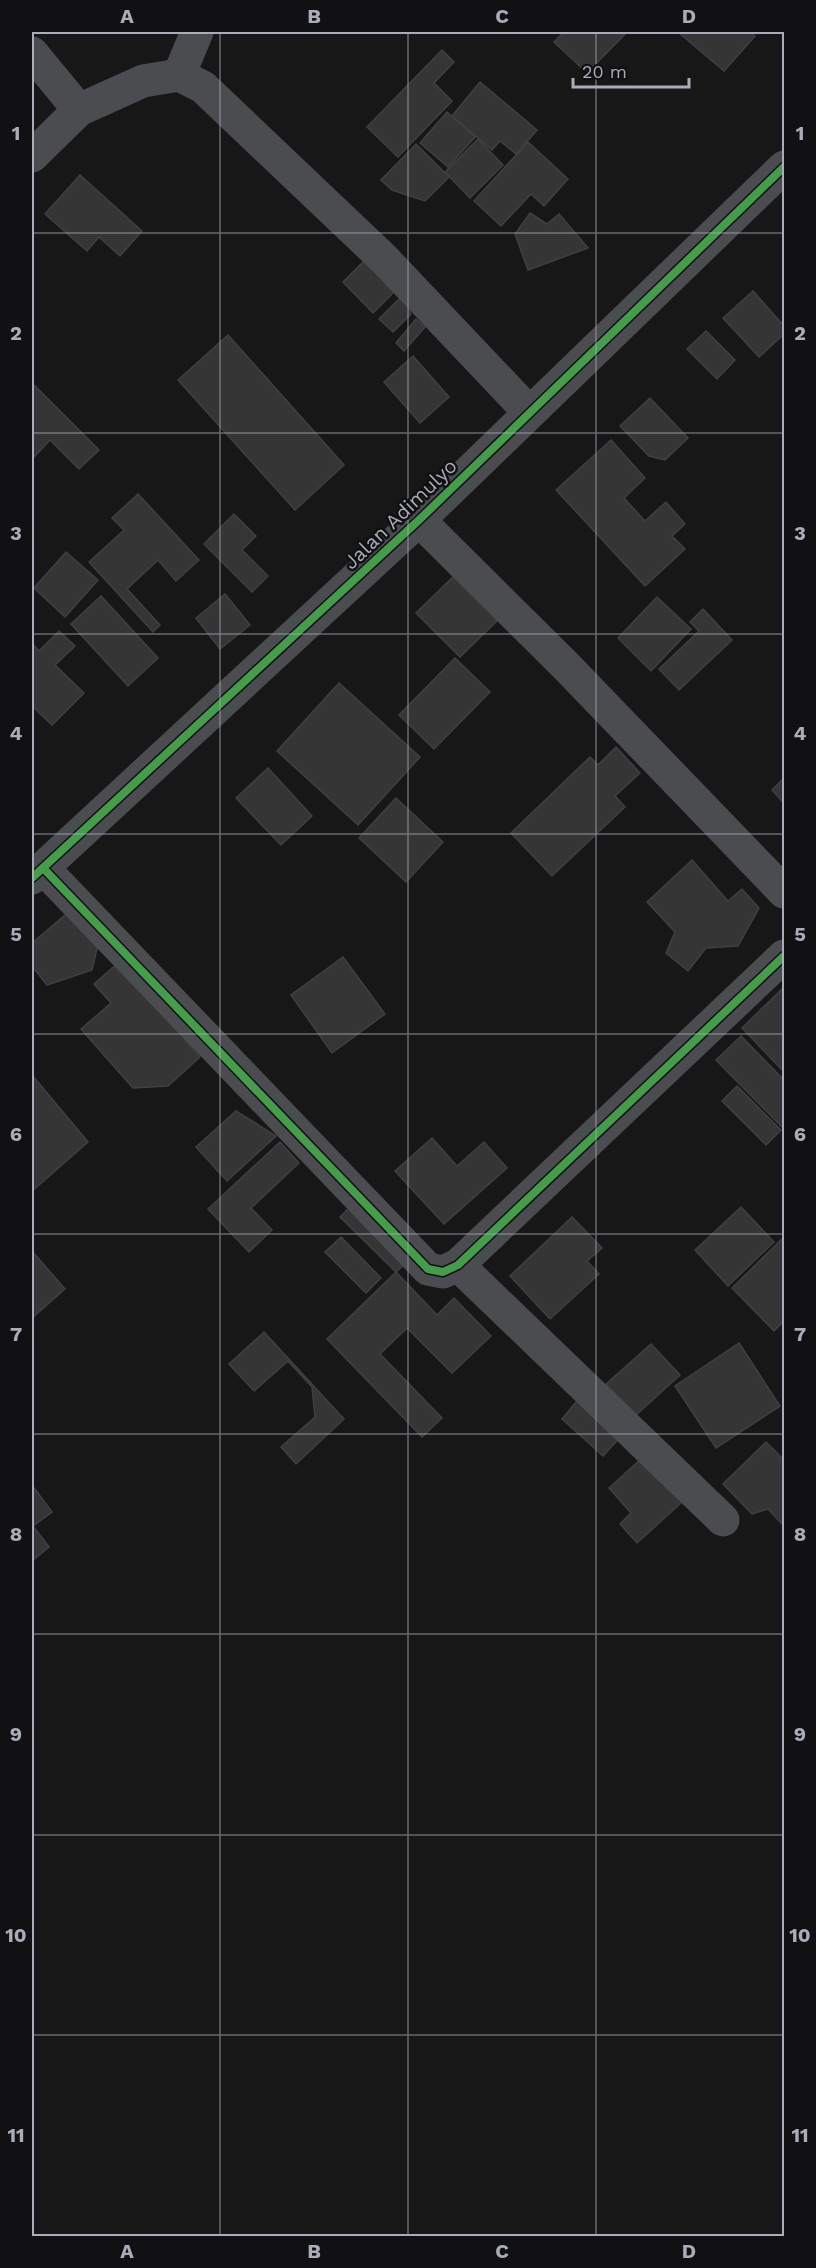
<svg xmlns="http://www.w3.org/2000/svg" width="816" height="2268" viewBox="0 0 816 2268" font-family="'Work Sans',sans-serif">
	<style>
		.building { fill: #353536; stroke: #3f4043; stroke-width: 1.5 }
		.lines { fill: none; stroke-linecap: round; stroke-linejoin: round }
		.minor { stroke: #4b4c50; stroke-width: 33 }
		.cycleway-casing { stroke: #111113; stroke-width: 11 }
		.cycleway { stroke: #469c4c; stroke-width: 8 }
		.grid { fill: none; stroke: #a8adb8; stroke-width: 1.5; stroke-opacity: 0.55 }
		.labels { text-anchor: middle; stroke-width: 5; stroke-linejoin: round; paint-order: stroke }
		.street-label { font-size: 20px; fill: #a8adb8; stroke: #111113 }
		.neatline { fill: none; stroke: #a8adb8; stroke-width: 2 }
		.grid-label { font-size: 20px; text-anchor: middle; font-weight: bold; fill: #a8adb8 }
	</style>
	<rect width="100%" height="100%" fill="#171717"/>
	<g class="building">
		<polygon points="564,32 627,32 587,73 554,42"/>
		<polygon points="678,32 750,32 755,36 724,71"/>
		<polygon points="442,50 454,62 434,83 452,101 398,157 367,127"/>
		<polygon points="480,82 537,130 516,154 500,141 492,150 452,116"/>
		<polygon points="447,112 475,137 448,167 420,143"/>
		<polygon points="478,139 503,165 470,198 445,172"/>
		<polygon points="528,142 568,179 544,206 531,194 501,226 474,201"/>
		<polygon points="416,144 449,177 425,201 392,190 381,180"/>
		<polygon points="80,175 142,231 120,256 99,237 87,251 45,214"/>
		<polygon points="530,213 547,224 559,214 588,248 528,270 515,234"/>
		<polygon points="371,254 401,285 373,313 343,282"/>
		<polygon points="753,291 784,326 784,334 759,357 723,318"/>
		<polygon points="402,296 411,314 393,332 379,319"/>
		<polygon points="416,319 425,327 404,351 396,343"/>
		<polygon points="706,331 735,360 717,379 687,349"/>
		<polygon points="228,335 344,465 295,510 178,380"/>
		<polygon points="413,356 449,397 420,423 384,382"/>
		<polygon points="32,383 99,450 79,469 50,440 32,459"/>
		<polygon points="650,398 688,438 665,460 649,456 620,426"/>
		<polygon points="611,440 645,478 624,498 645,521 666,502 685,524 672,536 685,549 645,586 556,490"/>
		<polygon points="138,494 199,560 176,581 158,560 127,589 160,625 153,632 89,562 124,530 112,518"/>
		<polygon points="234,514 256,536 242,550 268,576 252,592 204,544"/>
		<polygon points="66,552 98,580 65,617 34,588"/>
		<polygon points="461,569 505,613 460,657 416,613"/>
		<polygon points="225,594 250,625 220,649 196,618"/>
		<polygon points="101,596 158,658 128,686 71,624"/>
		<polygon points="657,597 691,629 651,671 618,638"/>
		<polygon points="703,609 732,640 679,690 659,669 699,631 690,622"/>
		<polygon points="59,631 75,646 55,665 84,693 52,725 32,706 32,643 39,651"/>
		<polygon points="455,658 490,692 434,749 399,715"/>
		<polygon points="339,683 420,757 358,825 277,751"/>
		<polygon points="616,747 640,773 615,796 625,807 552,876 511,833 590,757 598,765"/>
		<polygon points="268,768 312,816 281,845 236,798"/>
		<polygon points="784,778 784,803 772,790"/>
		<polygon points="396,798 443,842 406,882 359,838"/>
		<polygon points="692,860 728,901 742,889 759,908 738,946 706,948 688,971 666,953 675,932 647,902"/>
		<polygon points="78,904 101,932 92,970 47,985 32,966 32,943"/>
		<polygon points="343,957 385,1014 332,1053 291,995"/>
		<polygon points="118,963 200,1057 168,1086 133,1088 81,1029 111,1003 94,984"/>
		<polygon points="784,987 784,1072 742,1028"/>
		<polygon points="741,1036 784,1080 783,1128 716,1060"/>
		<polygon points="32,1075 88,1142 32,1191"/>
		<polygon points="737,1086 781,1130 766,1145 722,1101"/>
		<polygon points="236,1111 276,1136 227,1181 196,1147"/>
		<polygon points="432,1138 457,1166 484,1142 507,1168 444,1224 395,1171"/>
		<polygon points="280,1142 299,1163 251,1208 272,1230 249,1252 208,1209"/>
		<polygon points="357,1200 413,1257 396,1272 340,1217"/>
		<polygon points="741,1207 774,1242 728,1286 695,1250"/>
		<polygon points="572,1217 602,1248 587,1261 599,1274 550,1319 510,1276"/>
		<polygon points="341,1237 381,1278 366,1293 325,1252"/>
		<polygon points="783,1238 784,1321 774,1331 732,1288"/>
		<polygon points="32,1251 65,1289 32,1318"/>
		<polygon points="396,1272 437,1315 454,1298 491,1336 452,1373 407,1328 380,1354 442,1418 422,1437 327,1339"/>
		<polygon points="264,1332 344,1419 296,1464 281,1447 315,1417 312,1387 288,1361 254,1391 229,1364"/>
		<polygon points="739,1343 780,1406 716,1448 675,1386"/>
		<polygon points="651,1344 680,1375 635,1416 606,1384"/>
		<polygon points="582,1395 625,1432 603,1456 562,1419"/>
		<polygon points="766,1442 782,1458 784,1456 784,1526 768,1509 752,1514 723,1484"/>
		<polygon points="643,1457 682,1502 637,1543 620,1524 631,1513 609,1488"/>
		<polygon points="32,1485 52,1512 33,1526 49,1547 32,1561"/>
	</g>
	<g class="lines">
		<g class="minor">
			<polyline points="32,53 79,110"/>
			<polyline points="179,75 197,32"/>
			<polyline points="32,156 79,110 143,81 179,75 203,87 384,259 529,412"/>
			<polyline points="419,520 566,666 784,892"/>
			<polyline points="43,868 428,1269 443,1272 458,1265 784,956"/>
			<polyline points="32,878 419,520 784,167"/>
			<polyline points="458,1265 723,1520"/>
		</g>
		<defs>
			<g id="cycleway">
				<polyline points="43,868 428,1269 443,1272 458,1265 784,956"/>
				<polyline points="32,878 419,520 784,167"/>
			</g>
		</defs>
		<use href="#cycleway" class="cycleway-casing"/>
		<use href="#cycleway" class="cycleway"/>
	</g>
	<path class="grid" d="M220,32V2236M408,32V2236M596,32V2236M32,233H784M32,433H784M32,634H784M32,834H784M32,1034H784M32,1234H784M32,1434H784M32,1634H784M32,1835H784M32,2035H784"/>
	<g class="labels">
		<g class="street-label">
			<text transform="translate(400 514) rotate(-44)" y="7">Jalan Adimulyo</text>
		</g>
	</g>
	<rect width="816" height="2268" fill="none" stroke="#111113" stroke-width="66"/>
	<path d="M573 78v9h116v-9" fill="none" stroke="#a8adb8" stroke-width="3"/>
	<text x="582" y="78" font-size="18" fill="#a8adb8" stroke="#111113" stroke-width="4.5" paint-order="stroke">20 m</text>
	<rect x="33" y="33" width="750" height="2202" class="neatline"/>
	<g class="grid-label">
		<text x="127" y="23">A</text>
		<text x="314" y="23">B</text>
		<text x="502" y="23">C</text>
		<text x="689" y="23">D</text>
		<text x="16" y="140">1</text>
		<text x="800" y="140">1</text>
		<text x="16" y="340">2</text>
		<text x="800" y="340">2</text>
		<text x="16" y="540">3</text>
		<text x="800" y="540">3</text>
		<text x="16" y="740">4</text>
		<text x="800" y="740">4</text>
		<text x="16" y="941">5</text>
		<text x="800" y="941">5</text>
		<text x="16" y="1141">6</text>
		<text x="800" y="1141">6</text>
		<text x="16" y="1341">7</text>
		<text x="800" y="1341">7</text>
		<text x="16" y="1541">8</text>
		<text x="800" y="1541">8</text>
		<text x="16" y="1741">9</text>
		<text x="800" y="1741">9</text>
		<text x="16" y="1942">10</text>
		<text x="800" y="1942">10</text>
		<text x="16" y="2142">11</text>
		<text x="800" y="2142">11</text>
		<text x="127" y="2258">A</text>
		<text x="314" y="2258">B</text>
		<text x="502" y="2258">C</text>
		<text x="689" y="2258">D</text>
	</g>
</svg>
